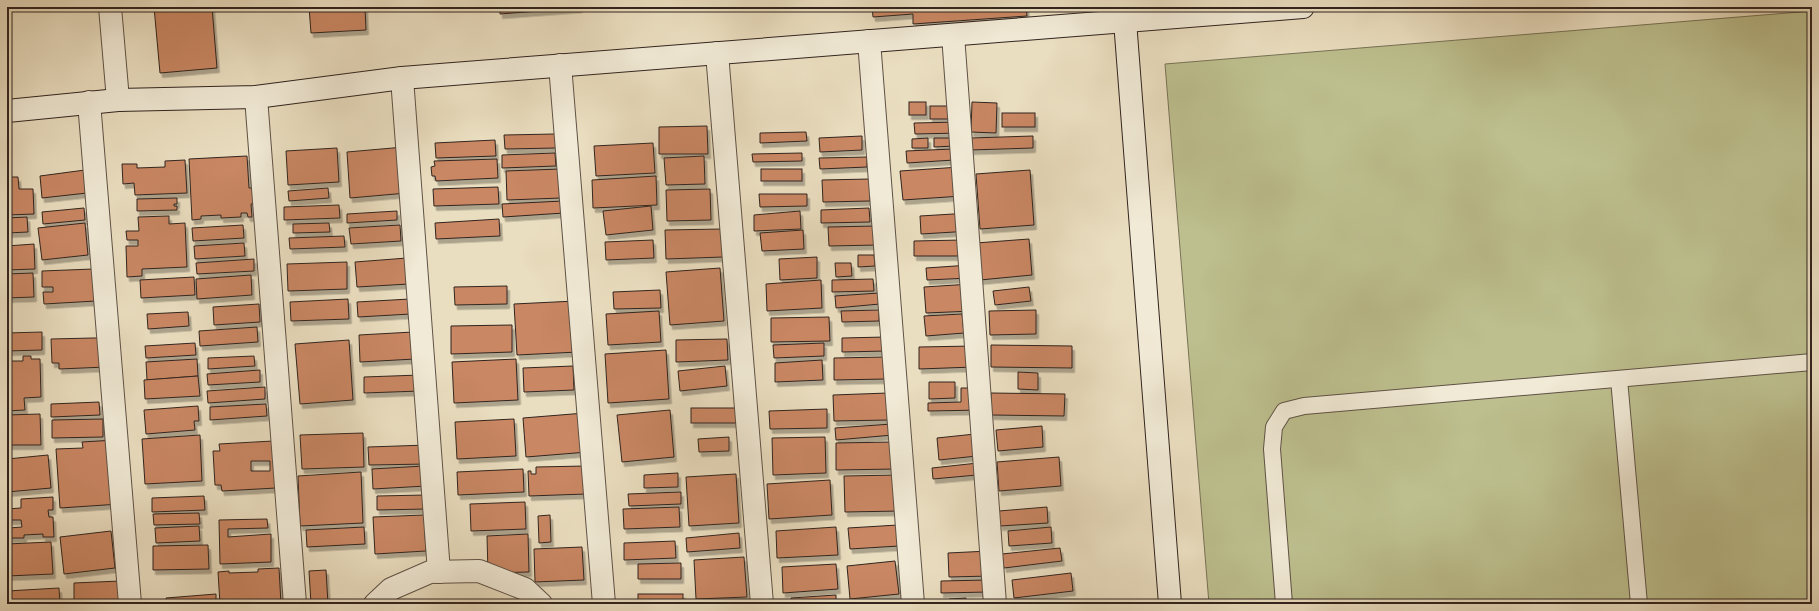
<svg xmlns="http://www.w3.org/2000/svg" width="1819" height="611" viewBox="0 0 1819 611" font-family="'IM FELL Great Primer',serif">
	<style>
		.green { fill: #bdbf8e; stroke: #777256 }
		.building { fill: #c98764; stroke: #31241e; fill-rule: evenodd; filter: url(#shadow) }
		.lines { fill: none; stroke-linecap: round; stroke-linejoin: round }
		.lane-casing { stroke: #5f5246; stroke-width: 18 }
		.street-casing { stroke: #5f5246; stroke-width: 24 }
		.secondary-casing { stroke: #31241e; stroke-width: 24 }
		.lane { stroke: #f1ead6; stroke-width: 16 }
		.street { stroke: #f1ead6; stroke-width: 22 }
		.secondary { stroke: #f1ead6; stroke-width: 22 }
	</style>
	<defs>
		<filter id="shadow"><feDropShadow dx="2.5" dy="4.5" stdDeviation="0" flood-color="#0004"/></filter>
	</defs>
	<rect width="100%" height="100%" fill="#eadec0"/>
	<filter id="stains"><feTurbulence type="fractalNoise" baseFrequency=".005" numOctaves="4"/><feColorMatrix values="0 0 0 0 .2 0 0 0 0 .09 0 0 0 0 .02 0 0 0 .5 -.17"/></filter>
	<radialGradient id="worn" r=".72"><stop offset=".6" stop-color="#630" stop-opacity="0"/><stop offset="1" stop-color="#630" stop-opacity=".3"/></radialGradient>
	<polygon class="green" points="1812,11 1812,604 1209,604 1165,64"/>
	<g class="building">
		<polygon points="154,7 212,7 217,68 160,73"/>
		<polygon points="309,7 365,7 366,30 311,33"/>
		<polygon points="500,7 580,7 580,8 500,14"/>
		<polygon points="872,7 1026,7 1027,16 913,24 913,14 873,17"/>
		<rect x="909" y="102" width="17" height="13"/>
		<polygon points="972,102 997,103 996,133 971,132"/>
		<rect x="930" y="106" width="32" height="13"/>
		<rect x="1002" y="113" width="33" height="14"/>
		<polygon points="959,122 960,133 915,134 914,123"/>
		<polygon points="707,126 708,154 659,154 659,127"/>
		<polygon points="806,132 807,141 760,143 760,133"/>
		<polygon points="555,134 556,148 505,149 504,135"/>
		<polygon points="862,136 862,150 820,152 819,138"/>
		<polygon points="1033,136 1033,148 971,150 971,138"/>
		<polygon points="928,138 928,148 912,148 912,139"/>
		<polygon points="934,138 955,138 955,146 934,147"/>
		<polygon points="495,140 496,156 436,158 435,143"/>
		<polygon points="653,143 655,173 596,176 594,146"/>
		<polygon points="404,147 407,193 350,198 347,152"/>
		<polygon points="337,148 339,182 288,185 286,151"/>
		<polygon points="953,149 954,160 907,163 906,151"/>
		<polygon points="555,153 556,166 502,168 502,155"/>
		<polygon points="802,153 802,161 753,162 752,154"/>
		<polygon points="247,156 249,188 255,188 256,203 251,204 252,217 248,217 247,213 241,213 241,217 221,218 221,215 201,216 201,219 192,220 189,159"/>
		<polygon points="704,156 705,184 666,185 664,158"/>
		<polygon points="867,157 867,167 820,169 819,158"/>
		<polygon points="497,159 498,178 436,181 435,176 432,176 431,167 435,166 434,161"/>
		<polygon points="185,160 187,193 135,195 134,183 123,184 122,164 137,164 137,168 165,167 165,161"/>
		<polygon points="960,167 962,196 903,200 900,171"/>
		<polygon points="560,169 561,198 507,200 506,171"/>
		<rect x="761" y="169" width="41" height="12"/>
		<polygon points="85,170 87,193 42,198 40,176"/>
		<polygon points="1030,170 1034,225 980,229 976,174"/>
		<polygon points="656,176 657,205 593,208 592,180"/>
		<polygon points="7,177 18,177 19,189 33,189 34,214 7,215"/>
		<polygon points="870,179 870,201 823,202 822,180"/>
		<polygon points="498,187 499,204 434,206 433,189"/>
		<polygon points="328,188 329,198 289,201 288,191"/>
		<polygon points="710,189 711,220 667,221 666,190"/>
		<polygon points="759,194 807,194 807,206 760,207"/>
		<polygon points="177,198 177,204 174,204 174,206 177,206 177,210 137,211 137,199"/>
		<polygon points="563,201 564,213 503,217 502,204"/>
		<polygon points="339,205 340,218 284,220 284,207"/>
		<polygon points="651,206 653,230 606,235 603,211"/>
		<polygon points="84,208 85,220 43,224 42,212"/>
		<polygon points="869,208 870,222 821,223 821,210"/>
		<polygon points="397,211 397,220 347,223 347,214"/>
		<polygon points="800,211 801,229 754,231 754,215"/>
		<polygon points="970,213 971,231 921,234 920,216"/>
		<polygon points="169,216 169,224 185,223 187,267 142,269 142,276 127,277 126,246 138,246 138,240 127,240 126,231 139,231 138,217"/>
		<polygon points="27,217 28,232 7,233 7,218"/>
		<polygon points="499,219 500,236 436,239 435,223"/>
		<polygon points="85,223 88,255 42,260 38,228"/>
		<polygon points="329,223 330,232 293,233 293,224"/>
		<polygon points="243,225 244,238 193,241 192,228"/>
		<polygon points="400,225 401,241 351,244 349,228"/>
		<polygon points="877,226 878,245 829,246 828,227"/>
		<polygon points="722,229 723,257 666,259 665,230"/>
		<polygon points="803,230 804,249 762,251 760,233"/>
		<polygon points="344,236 345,247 290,249 289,238"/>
		<polygon points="1029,239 1032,275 980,280 976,243"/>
		<polygon points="653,240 654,258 606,260 605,242"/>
		<polygon points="962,240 962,256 914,256 914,241"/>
		<polygon points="244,243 245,256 195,259 194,246"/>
		<polygon points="34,244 35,269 7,270 7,246"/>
		<polygon points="858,255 874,255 875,266 858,267"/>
		<polygon points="817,257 817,278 780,280 779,259"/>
		<polygon points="407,258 409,284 357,287 355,262"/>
		<polygon points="254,259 254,271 197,274 196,263"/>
		<polygon points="347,262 347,289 288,291 287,264"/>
		<polygon points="835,263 851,263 852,276 836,277"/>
		<polygon points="970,265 970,278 927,280 926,268"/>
		<polygon points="720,268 724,321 670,325 666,272"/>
		<polygon points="93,269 96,301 44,304 43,292 53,292 53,287 42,287 42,271"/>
		<polygon points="33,273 34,297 7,298 7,274"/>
		<polygon points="251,275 252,295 197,299 196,279"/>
		<polygon points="194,277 195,295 141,298 140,280"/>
		<polygon points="873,279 874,291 832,292 832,280"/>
		<polygon points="821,280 822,308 767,311 766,284"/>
		<polygon points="971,284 973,311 926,313 924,287"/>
		<polygon points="507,286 507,304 455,305 454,287"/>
		<polygon points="1029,287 1031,301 995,305 993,291"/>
		<polygon points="660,290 661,308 614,309 613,292"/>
		<polygon points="879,293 880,304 836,308 835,296"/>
		<polygon points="348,299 349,319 291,321 290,302"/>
		<polygon points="410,299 411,314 358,317 357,302"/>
		<polygon points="575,301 578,352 517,355 514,304"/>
		<polygon points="259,304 260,322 214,325 213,307"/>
		<polygon points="879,310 879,321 842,322 841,311"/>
		<polygon points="1036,310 1036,334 990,335 989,311"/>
		<polygon points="659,311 661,342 608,345 606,314"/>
		<polygon points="188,312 189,326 148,329 147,314"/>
		<polygon points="962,314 964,333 926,336 924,316"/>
		<polygon points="829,317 830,341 771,342 771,318"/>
		<polygon points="512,325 512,352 451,354 451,326"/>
		<polygon points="257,327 258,342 200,346 199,331"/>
		<polygon points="42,332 42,350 7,351 7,333"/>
		<polygon points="413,332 415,359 360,362 359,335"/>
		<polygon points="885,337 886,351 842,352 842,338"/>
		<polygon points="93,338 105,338 106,367 59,369 59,363 52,363 51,339"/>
		<polygon points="727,339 728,360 676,362 676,340"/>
		<polygon points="349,340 353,400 300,404 295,344"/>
		<polygon points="195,343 196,355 146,358 145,346"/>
		<polygon points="824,343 824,356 774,358 773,345"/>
		<polygon points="991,345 1072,346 1072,368 991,367"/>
		<polygon points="973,346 974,367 919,369 919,347"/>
		<polygon points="666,350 669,399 608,403 605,354"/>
		<polygon points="23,356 31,356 31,359 40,359 41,397 24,398 25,410 7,411 7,361 23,361"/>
		<polygon points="254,356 255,366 208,369 208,358"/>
		<polygon points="886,357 886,379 834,380 834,358"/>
		<polygon points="197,359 198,376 147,380 146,362"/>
		<polygon points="516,359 518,400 454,403 452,362"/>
		<polygon points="822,360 823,380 775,382 775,363"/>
		<polygon points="573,366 574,390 524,392 523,368"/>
		<polygon points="725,366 727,386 680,391 678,371"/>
		<polygon points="260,370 260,382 208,385 207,374"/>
		<polygon points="1018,372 1038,373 1038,390 1018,389"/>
		<polygon points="420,375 420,391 364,393 364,377"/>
		<polygon points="198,376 200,396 145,399 144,380"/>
		<polygon points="929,382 955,382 955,398 929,399"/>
		<polygon points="265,387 265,399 208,403 207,391"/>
		<polygon points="961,388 982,388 983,410 928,411 928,403 961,402"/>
		<polygon points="888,393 889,420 834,421 833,395"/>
		<polygon points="991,393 1065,394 1064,416 991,415"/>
		<polygon points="99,402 100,415 51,417 51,404"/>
		<polygon points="266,404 267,416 210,420 210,407"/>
		<polygon points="198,406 199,421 194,421 195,430 146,434 144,410"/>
		<rect x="691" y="408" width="45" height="15"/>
		<polygon points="827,409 827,428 770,429 769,411"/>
		<polygon points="670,410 674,457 622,462 617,415"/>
		<polygon points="585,413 588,452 526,457 523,418"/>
		<polygon points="40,414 41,445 7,445 7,415"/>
		<polygon points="103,419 103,437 52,438 52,420"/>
		<polygon points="514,419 516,456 457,459 455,422"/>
		<polygon points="892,424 893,435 836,440 835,428"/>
		<polygon points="1042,426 1043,447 998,451 996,430"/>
		<polygon points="363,433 364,467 302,469 300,435"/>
		<polygon points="975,434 977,456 939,460 937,438"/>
		<polygon points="200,435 202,481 145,484 142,439"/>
		<polygon points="729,437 729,451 699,452 698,439"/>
		<polygon points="825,437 826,473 773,475 772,438"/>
		<polygon points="115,440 120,504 60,508 56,449 83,448 82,442"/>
		<path d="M273,441L276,488L222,491L221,485H215L213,451H220L219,444ZM251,461H270V471H251Z"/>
		<polygon points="894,442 895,469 836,470 836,443"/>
		<polygon points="428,445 428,464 369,465 368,447"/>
		<polygon points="48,455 51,488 7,492 7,459"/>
		<polygon points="1059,457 1061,486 999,491 997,462"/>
		<polygon points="987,462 988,474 933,479 932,468"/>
		<polygon points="424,466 426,486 373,489 372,469"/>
		<polygon points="585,466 586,494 529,496 528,471 531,471 531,474 536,474 536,467"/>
		<polygon points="523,469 524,492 458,495 457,472"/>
		<polygon points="361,472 363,523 300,526 298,476"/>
		<polygon points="678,473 678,487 644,488 644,475"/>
		<polygon points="736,474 739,523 689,526 686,477"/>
		<polygon points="899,475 900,511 845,512 844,476"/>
		<polygon points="830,480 832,515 769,519 767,484"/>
		<polygon points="681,492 681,504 629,506 628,494"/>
		<polygon points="426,495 426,509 377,510 377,496"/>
		<polygon points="204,496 205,510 152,512 152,498"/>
		<polygon points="53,497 53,510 48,510 49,517 53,517 54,537 43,537 43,534 24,535 24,538 9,538 9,528 22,527 21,520 7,520 7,509 21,508 21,499"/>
		<polygon points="525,502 526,529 471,531 470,504"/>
		<polygon points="679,507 680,527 624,529 623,509"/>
		<polygon points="1047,507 1048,523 1000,526 999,511"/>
		<polygon points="199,513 200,524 154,525 153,514"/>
		<polygon points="424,515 426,551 375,554 373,517"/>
		<polygon points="550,515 551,542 539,543 538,516"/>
		<polygon points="267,519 268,528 228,529 228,537 271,534 271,562 220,564 219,520"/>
		<polygon points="898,525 899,546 850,549 848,528"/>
		<polygon points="199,526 200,541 156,543 155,528"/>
		<polygon points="364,527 365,544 307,547 306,530"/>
		<polygon points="836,527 838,555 777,558 776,531"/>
		<polygon points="1051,527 1052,543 1009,546 1008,531"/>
		<polygon points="111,531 115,568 64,574 60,537"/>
		<polygon points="739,533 740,548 687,552 686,538"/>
		<polygon points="528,534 529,572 488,573 487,536"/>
		<polygon points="675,541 676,558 624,560 624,543"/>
		<polygon points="51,542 53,574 7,576 7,544"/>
		<polygon points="208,545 209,569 153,570 153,546"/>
		<polygon points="582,547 584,580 535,582 534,549"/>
		<polygon points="1060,548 1062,561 1004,568 1002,554"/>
		<polygon points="989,551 990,576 949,577 948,553"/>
		<polygon points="744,557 747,597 696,599 694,560"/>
		<polygon points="895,561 899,594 850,599 847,566"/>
		<polygon points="681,563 681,579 638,579 638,564"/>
		<polygon points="836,564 838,589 783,593 782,567"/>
		<polygon points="279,568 281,604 220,604 218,572 229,571 229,573 258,572 258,569"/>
		<polygon points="326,570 328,604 311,604 309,571"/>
		<polygon points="1071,573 1073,591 1014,598 1012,580"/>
		<polygon points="987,580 988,592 941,593 941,581"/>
		<polygon points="120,581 120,604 74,604 74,583"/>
		<polygon points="59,588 60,604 8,604 7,591"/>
		<polygon points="216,594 216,604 167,604 166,598"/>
		<rect x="638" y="594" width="45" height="10"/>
		<polygon points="836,595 836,604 791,604 791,598"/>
		<polygon points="966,598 966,604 949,604 949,599"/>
	</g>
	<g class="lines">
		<defs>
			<g id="lane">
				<polyline points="1619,379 1639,604"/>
				<polyline points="1284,604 1272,449 1274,427 1284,411 1304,406 1812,362"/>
			</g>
			<g id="street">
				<polyline points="110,7 118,100"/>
				<polyline points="953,35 995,604"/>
				<polyline points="869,41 913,604"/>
				<polyline points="717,53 762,604"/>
				<polyline points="560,65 604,604"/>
				<polyline points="402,78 439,572"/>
				<polyline points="256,97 295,604"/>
				<polyline points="89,102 130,604"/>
				<polyline points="375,604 391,589 430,572 479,571 525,589 541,604"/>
			</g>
			<g id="secondary">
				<polyline points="1125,21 1170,604"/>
				<polyline points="7,111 118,100 256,97 402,78 1303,7"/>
			</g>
		</defs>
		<use href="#lane" class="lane-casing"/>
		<use href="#street" class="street-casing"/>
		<use href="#secondary" class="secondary-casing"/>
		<use href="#lane" class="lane"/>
		<use href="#street" class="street"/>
		<use href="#secondary" class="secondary"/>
	</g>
	<rect width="1819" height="611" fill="none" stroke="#eadec0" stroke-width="24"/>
	<rect x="8" y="8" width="1803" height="595" fill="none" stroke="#31241e" stroke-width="2"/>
	<rect x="12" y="12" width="1795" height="587" fill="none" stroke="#31241e"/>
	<rect width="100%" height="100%" filter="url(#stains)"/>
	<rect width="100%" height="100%" fill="url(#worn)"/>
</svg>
